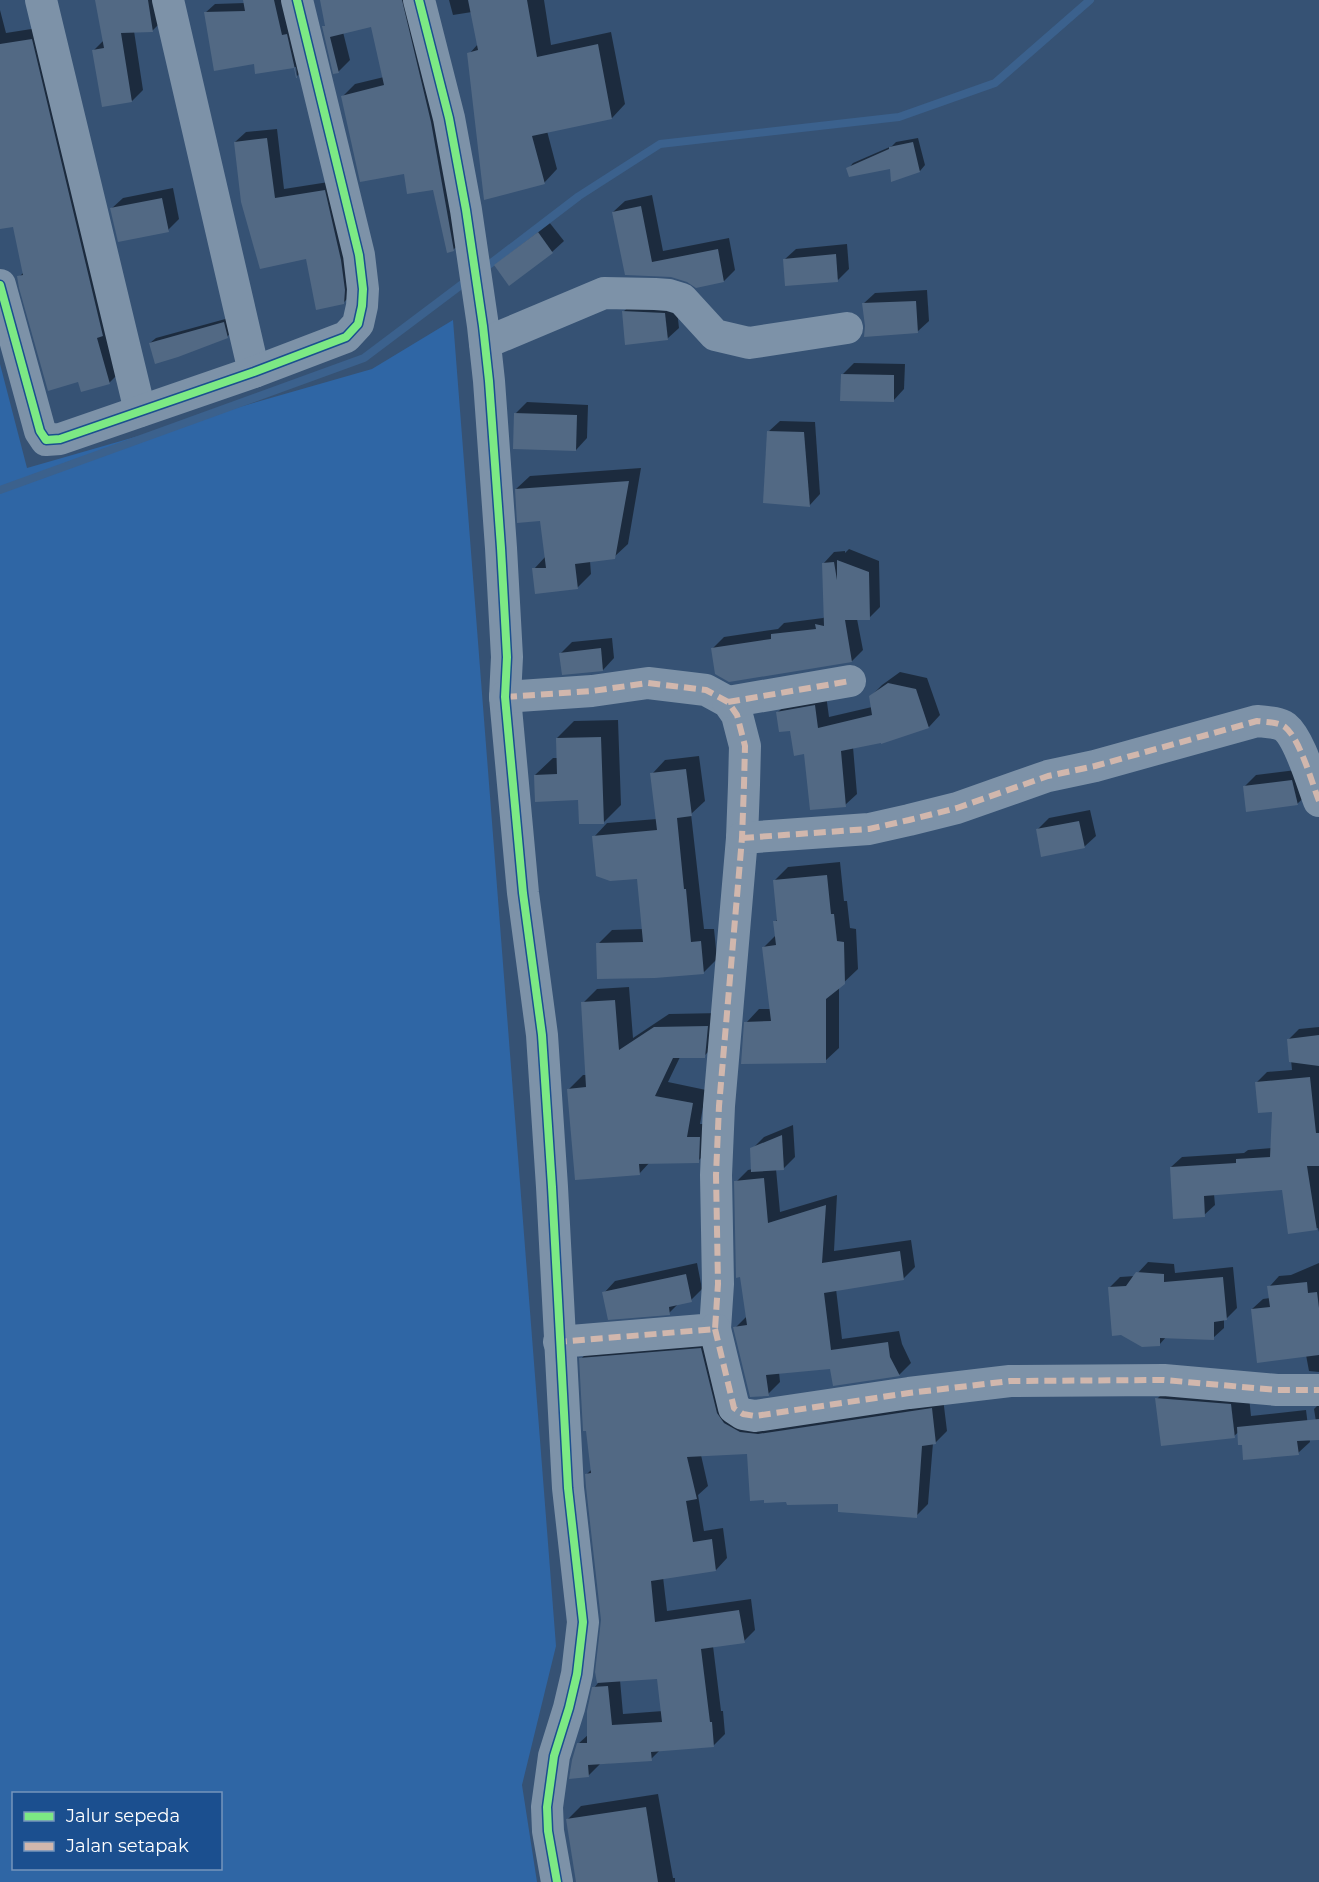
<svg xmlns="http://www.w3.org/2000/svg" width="1319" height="1882" viewBox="0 0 1319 1882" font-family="Montserrat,sans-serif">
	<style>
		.green { fill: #2f66a5; fill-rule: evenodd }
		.shadow { fill: #0007; fill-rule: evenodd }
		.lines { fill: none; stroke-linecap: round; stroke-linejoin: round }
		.stream { stroke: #3b618d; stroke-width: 8 }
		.building { fill: #526984 }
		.minor { stroke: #7d92a8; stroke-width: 32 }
		.quiet { stroke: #d1b7ad; stroke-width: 6; stroke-dasharray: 12 6; stroke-linecap: butt }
		.cycleway-casing { stroke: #1b4f8f; stroke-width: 11 }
		.cycleway { stroke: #7ce984; stroke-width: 8 }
	</style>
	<rect width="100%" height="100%" fill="#365274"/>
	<path class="green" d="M453,320L556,1646L522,1785L537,1882H0V364L27,468L372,369ZM14,1794H220V1868H14Z"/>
	<g class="shadow">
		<polygon points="96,0 161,0 163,20 152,31 134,31 143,90 132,101 93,51 104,40"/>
		<polygon points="245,0 285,0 306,67 297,76 296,67 257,72 255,63 205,13 215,4 245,3"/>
		<polygon points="321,0 415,0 465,238 453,250 434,188 405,172 343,96 355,84 384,77 372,25 343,32 350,60 338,72 324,27 326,24"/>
		<polygon points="449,0 544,0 551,45 611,32 625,104 612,118 547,131 557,169 544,183 469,54 478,44 472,12 453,15"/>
		<polygon points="0,10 6,33 44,27 122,370 109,383 79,381 19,277 24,272 14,225 0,223"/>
		<polygon points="277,129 284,189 335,181 354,292 343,303 307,258 235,142 246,132"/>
		<polygon points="918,138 925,165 920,171 891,167 848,169 853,163 892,146 896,142"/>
		<polygon points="173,188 179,219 168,230 111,209 123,198"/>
		<polygon points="652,195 663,251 729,238 735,270 724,281 688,280 671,276 626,274 613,212 625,201"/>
		<polygon points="549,222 564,241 552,252 496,265 507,254"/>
		<polygon points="847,244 849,269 838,280 784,260 796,249"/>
		<polygon points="927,290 929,321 917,332 863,304 875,293"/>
		<polygon points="635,301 676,302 679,328 667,339 623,312"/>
		<polygon points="229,318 232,331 227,337 150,343 156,338"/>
		<polygon points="854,363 905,364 904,389 893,401 842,375"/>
		<polygon points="527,402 588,405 587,438 576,450 515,414"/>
		<polygon points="780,421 815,422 820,494 809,506 768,432"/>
		<polygon points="641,468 628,544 614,557 590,561 591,574 577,588 534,569 546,556 541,520 516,489 530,476"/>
		<polygon points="849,549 879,561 880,607 869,618 857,619 863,650 852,661 713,648 724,637 778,629 784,623 823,618 825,617 823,564 834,552 845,551 845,553"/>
		<polygon points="612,638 614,658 603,670 561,653 572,642"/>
		<polygon points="900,672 927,678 940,715 929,727 853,747 857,794 845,805 805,753 791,729 778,712 789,701 826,695 829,717 872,707 870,697 882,685"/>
		<polygon points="618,720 621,805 604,822 580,799 535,775 553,758 558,758 557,738 574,721"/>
		<polygon points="699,756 705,801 691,814 704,929 714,929 717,959 704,972 598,944 612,930 643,929 639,877 594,837 607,823 657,819 652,774 665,760"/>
		<polygon points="1304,769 1309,793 1297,804 1244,787 1256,775"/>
		<polygon points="1090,810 1096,836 1084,847 1037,830 1049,818"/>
		<polygon points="840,862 844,901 847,901 850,928 856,929 858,969 839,987 839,1048 825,1061 746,1023 759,1009 771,1009 764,947 777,934 775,922 778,919 774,881 788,867"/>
		<polygon points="629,987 633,1038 669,1014 721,1013 718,1042 704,1056 680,1057 668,1082 706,1090 700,1124 713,1124 712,1147 698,1161 650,1162 639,1174 569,1089 583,1075 587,1075 583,1003 597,989"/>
		<polygon points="1319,1027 1319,1232 1318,1228 1289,1232 1283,1189 1214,1194 1215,1205 1204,1215 1171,1167 1182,1157 1244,1153 1248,1150 1272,1148 1273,1110 1256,1083 1267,1072 1292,1070 1289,1039 1299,1029"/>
		<polygon points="793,1125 795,1157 783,1169 776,1169 780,1212 837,1195 834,1251 911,1240 915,1267 903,1279 836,1289 842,1339 899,1331 902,1344 911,1363 899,1375 831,1367 779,1372 780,1382 768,1394 735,1328 747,1316 736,1182 748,1170 753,1169 752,1149 764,1137"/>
		<polygon points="1148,1262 1174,1264 1175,1273 1233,1267 1237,1308 1226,1319 1224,1319 1224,1328 1213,1338 1167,1336 1159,1345 1109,1288 1120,1277 1135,1276"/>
		<polygon points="697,1263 702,1289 691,1300 679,1303 669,1313 604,1293 615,1281"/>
		<polygon points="1319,1263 1319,1372 1309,1371 1306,1355 1252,1309 1263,1299 1270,1298 1269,1287 1279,1276 1291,1275"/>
		<path d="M713,1337L728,1401L943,1398L947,1431L935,1443H933L928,1504L916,1516L840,1502L748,1452L701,1455L708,1486L698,1495L704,1531L723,1528L727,1558L716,1570L663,1577L667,1611L751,1599L755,1630L744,1641L713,1646L721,1711H723L725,1734L713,1746L661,1749L651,1759L600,1764L588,1776L578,1744L589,1734L594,1688L598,1683L597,1672L602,1620L587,1474L592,1469L581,1359L592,1347ZM658,1677L663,1711L623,1714L620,1680Z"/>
		<polygon points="1174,1382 1248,1387 1251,1416 1306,1410 1310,1442 1298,1453 1242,1429 1234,1436 1157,1399"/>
		<polygon points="1319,1404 1319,1428 1317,1428 1314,1409"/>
		<polygon points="658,1794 673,1878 675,1878 675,1882 578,1882 568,1819 581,1806"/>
	</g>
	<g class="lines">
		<g class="stream">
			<polyline points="482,270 579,196 660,144 899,117 995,83 1090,0"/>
			<polyline points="0,490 364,358 469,279"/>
		</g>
	</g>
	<g class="building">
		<polygon points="95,0 148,0 153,32 121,33 132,102 102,107 92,50 104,48"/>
		<polygon points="243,0 274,0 282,35 287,34 297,78 296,78 294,68 255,74 254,64 214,71 204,12 245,11"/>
		<polygon points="320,0 402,0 431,122 454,251 447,253 433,190 407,194 404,174 360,182 341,96 384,85 371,27 330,37 339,73 333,74 322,26 325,26"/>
		<polygon points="468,0 527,0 537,57 598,44 612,119 532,136 545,184 484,200 467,53 478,50"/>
		<polygon points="32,39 103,336 97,338 110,384 81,392 78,382 48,391 19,288 17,276 23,275 13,227 0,229 0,44"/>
		<polygon points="267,138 275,198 325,190 341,260 345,290 344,304 316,310 306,259 260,269 241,202 234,142"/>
		<polygon points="913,142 920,172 891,182 890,169 849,177 846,168 889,149 889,147"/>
		<polygon points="162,198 169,232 118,242 110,208"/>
		<polygon points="641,206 652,262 718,249 724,282 696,288 687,282 671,277 625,275 612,212"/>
		<polygon points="538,232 553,253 509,286 494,265"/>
		<polygon points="836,254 838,282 785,286 783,259"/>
		<polygon points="916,301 918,333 864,337 865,326 862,303"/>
		<polygon points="622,311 665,313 668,340 625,345"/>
		<polygon points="224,322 228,338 178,357 155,364 149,343"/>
		<polygon points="841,374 894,375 894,402 840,401"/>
		<polygon points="514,413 577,415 576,451 513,449"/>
		<polygon points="767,431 804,432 810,507 763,503"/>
		<polygon points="629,481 615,559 575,564 578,589 535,594 532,568 546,568 540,521 517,523 515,489"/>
		<polygon points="837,560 869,572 870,620 845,620 852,662 729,682 715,674 711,648 771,639 771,634 816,629 815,624 824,626 822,563 834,562 837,580"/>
		<polygon points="601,648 603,671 562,675 559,653"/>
		<polygon points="888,683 916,689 929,728 881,744 881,743 841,751 846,807 810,810 804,754 794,756 790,731 779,732 776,712 815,705 818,728 872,715 869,696"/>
		<polygon points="601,737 604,824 579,824 578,800 535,802 534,775 557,774 556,738"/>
		<polygon points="686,769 692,816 677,818 684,889 686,889 691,942 701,941 704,974 655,978 597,979 596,943 643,942 637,879 610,881 596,876 592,836 657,830 650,773"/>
		<polygon points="1292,780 1298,805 1246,812 1243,786"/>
		<polygon points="1079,821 1085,848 1041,857 1036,829"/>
		<polygon points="827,875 831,914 834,914 837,941 844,942 845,984 826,999 826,1063 741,1064 744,1022 771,1021 762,947 776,945 773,921 777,921 773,880"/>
		<polygon points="615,1000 619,1050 654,1027 708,1026 705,1058 673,1058 655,1096 693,1103 687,1137 700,1137 699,1163 639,1164 640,1175 575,1180 567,1089 586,1087 581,1002"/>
		<polygon points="1319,1035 1319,1066 1289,1062 1287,1039"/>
		<polygon points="1310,1077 1316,1133 1319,1133 1319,1166 1307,1166 1317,1230 1288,1234 1282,1190 1204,1196 1205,1217 1173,1219 1170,1167 1236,1163 1236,1159 1270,1157 1272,1112 1258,1113 1255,1082"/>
		<polygon points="782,1135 784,1170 751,1172 750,1148"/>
		<polygon points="764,1178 768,1223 826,1205 822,1263 900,1251 904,1280 824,1293 831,1350 888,1342 890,1357 900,1376 833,1386 830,1369 766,1375 769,1396 750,1397 733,1327 747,1325 740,1277 736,1278 734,1181"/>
		<polygon points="1136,1272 1164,1274 1164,1282 1223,1277 1227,1320 1214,1322 1214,1340 1160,1338 1160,1346 1142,1347 1121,1335 1112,1336 1108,1287 1126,1286"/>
		<polygon points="686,1274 692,1302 669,1307 670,1315 608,1320 602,1292"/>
		<polygon points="1307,1282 1308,1293 1317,1292 1319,1308 1319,1355 1257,1363 1251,1309 1270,1307 1267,1286"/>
		<polygon points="701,1348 717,1413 724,1423 740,1432 758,1434 932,1408 936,1444 922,1446 917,1518 838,1512 838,1504 787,1505 786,1502 764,1503 764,1500 750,1501 747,1454 687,1457 697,1499 686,1501 693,1542 712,1539 716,1571 651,1581 655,1622 739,1610 745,1643 701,1649 710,1722 712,1722 714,1747 651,1752 652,1761 588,1765 589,1777 569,1779 572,1760 577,1743 587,1743 587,1711 592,1687 608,1686 612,1725 662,1722 657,1679 597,1683 595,1672 601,1620 586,1487 585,1474 591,1473 586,1431 583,1431 579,1358"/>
		<polygon points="1155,1398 1231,1404 1235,1438 1161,1446"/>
		<polygon points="1319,1419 1319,1440 1297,1441 1299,1455 1243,1460 1242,1445 1238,1445 1237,1427"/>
		<polygon points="646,1807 658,1882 576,1882 566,1819"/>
	</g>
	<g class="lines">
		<g class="minor">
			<polyline points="41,0 140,411"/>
			<polyline points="168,0 254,372"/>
			<polyline points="419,0 449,118 466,210 483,326 489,381 501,548 507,657 505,697 523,893 542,1035 552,1187 568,1488 583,1622 577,1674 569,1708 554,1756 547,1807 548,1831 557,1882"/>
			<polyline points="0,285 40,431 46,440 60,439 254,372 346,337 358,324 362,306 363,289 359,255 297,0"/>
			<polyline points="485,343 604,293 655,294 669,295 682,299 715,335 749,343 847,328"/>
			<polyline points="505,697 592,691 648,683 706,690 728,702 737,715 745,746 744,785 742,838 719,1106 716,1175 718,1284 715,1329 559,1342"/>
			<polyline points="728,702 850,681"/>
			<path d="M742,838L869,829L909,820L957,808L1048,776L1095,766L1257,721C1265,722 1278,722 1285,727C1300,739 1312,783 1319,801"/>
			<polyline points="715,1329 734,1408 743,1414 755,1416 909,1393 1010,1381 1164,1380 1277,1390 1319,1390"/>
		</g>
		<g class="quiet">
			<polyline points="505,697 592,691 648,683 706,690 728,702 737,715 745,746 744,785 742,838 719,1106 716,1175 718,1284 715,1329 559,1342"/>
			<polyline points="728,702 850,681"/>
			<path d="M742,838L869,829L909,820L957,808L1048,776L1095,766L1257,721C1265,722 1278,722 1285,727C1300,739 1312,783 1319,801"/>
			<polyline points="715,1329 734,1408 743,1414 755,1416 909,1393 1010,1381 1164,1380 1277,1390 1319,1390"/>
		</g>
		<defs>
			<g id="cycleway">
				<polyline points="419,0 449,118 466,210 483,326 489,381 501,548 507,657 505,697 523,893 542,1035 552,1187 568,1488 583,1622 577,1674 569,1708 554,1756 547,1807 548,1831 557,1882"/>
				<polyline points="0,285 40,431 46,440 60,439 254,372 346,337 358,324 362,306 363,289 359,255 297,0"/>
			</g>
		</defs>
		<use href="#cycleway" class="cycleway-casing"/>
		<use href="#cycleway" class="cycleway"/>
	</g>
	<rect x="12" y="1792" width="210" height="78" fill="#1b4f8f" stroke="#7695bc" stroke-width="1.5"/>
	<rect x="24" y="1812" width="30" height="9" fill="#7ce984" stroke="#7695bc" stroke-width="1.5"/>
	<text x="66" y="1822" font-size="18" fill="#ffffff">Jalur sepeda</text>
	<rect x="24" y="1842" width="30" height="9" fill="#d1b7ad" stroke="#7695bc" stroke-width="1.5"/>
	<text x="66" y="1852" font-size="18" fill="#ffffff">Jalan setapak</text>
</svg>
